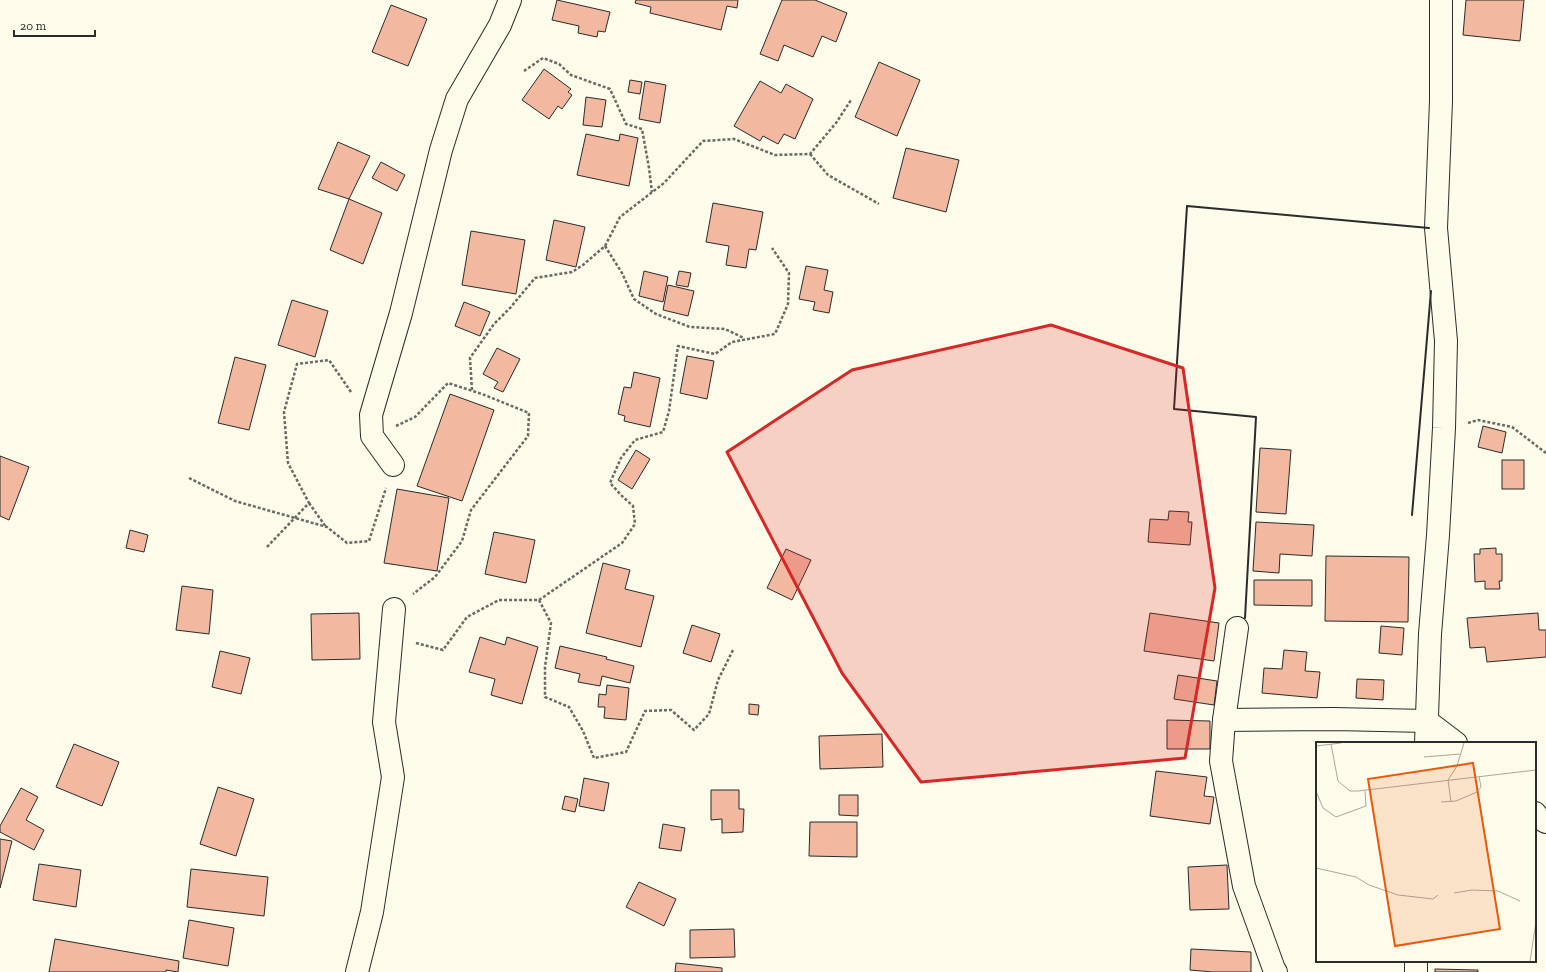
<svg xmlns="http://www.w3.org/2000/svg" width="1546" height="972" viewBox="0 0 1546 972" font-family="'Zilla Slab',serif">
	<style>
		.building { fill: #f2b8a0; stroke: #2b2b2b }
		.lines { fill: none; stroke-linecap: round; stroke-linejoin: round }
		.minor-casing { stroke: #2b2b2b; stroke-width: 24 }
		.path { stroke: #6a6964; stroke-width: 2.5; stroke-dasharray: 3 2; stroke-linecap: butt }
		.minor { stroke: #fdfbea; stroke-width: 22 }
		.wall { stroke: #2b2b2b; stroke-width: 2 }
		.marked { fill: #d62828; fill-opacity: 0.2; stroke: #d62828; stroke-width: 3; stroke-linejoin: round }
		.inset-road { fill: none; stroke: #a9a89e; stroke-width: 1 }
		.view { fill: #e8590c; fill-opacity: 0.15; stroke: #e8590c; stroke-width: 2 }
		.inset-edge { fill: none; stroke: #2b2b2b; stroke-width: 2 }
	</style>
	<rect width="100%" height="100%" fill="#fdfbea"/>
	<g class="building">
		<polygon points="557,0 610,12 605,32 598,31 597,37 578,33 579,26 552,20"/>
		<polygon points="636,0 738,0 737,8 727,6 721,30 650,13 651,7 635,3"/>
		<polygon points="782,0 815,0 847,13 836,42 822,36 813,57 784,45 778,61 760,54"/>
		<polygon points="1466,0 1524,0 1520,41 1463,35"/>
		<polygon points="391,5 427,19 408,66 372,52"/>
		<polygon points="879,62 920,80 897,136 855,117"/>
		<polygon points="544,69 571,89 568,92 572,95 562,109 558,106 549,119 522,100"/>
		<polygon points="630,80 642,82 640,94 628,92"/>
		<polygon points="645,81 666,85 660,123 639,119"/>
		<polygon points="760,81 781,93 786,84 813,99 795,139 784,134 778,144 763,136 760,141 734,126"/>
		<polygon points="586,97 606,100 602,127 583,125"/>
		<polygon points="586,134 619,141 620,134 638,138 629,186 577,175"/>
		<polygon points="338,142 370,156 349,199 318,189"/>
		<polygon points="906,148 959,160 946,212 893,198"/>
		<polygon points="381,162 405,175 397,191 372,178"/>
		<polygon points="349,199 382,213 363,264 330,250"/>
		<polygon points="713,203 763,212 756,250 749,249 746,268 726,265 729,246 706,242"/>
		<polygon points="554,220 585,227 576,267 546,260"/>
		<polygon points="471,231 525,240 516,294 462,285"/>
		<polygon points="806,266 828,270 824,290 833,292 829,313 813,310 815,302 799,299"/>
		<polygon points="644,271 668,277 663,302 639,296"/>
		<polygon points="679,271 691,273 688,287 676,285"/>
		<polygon points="668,285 694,291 688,316 663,310"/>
		<polygon points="292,300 328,311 315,357 278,345"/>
		<polygon points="464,302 490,312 480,336 455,326"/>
		<polygon points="497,348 520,359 503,392 494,388 498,382 483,374"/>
		<polygon points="687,356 714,361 707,399 680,393"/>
		<polygon points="235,357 266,365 249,430 218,423"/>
		<polygon points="634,372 660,378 650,427 624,421 625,416 618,414 624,387 631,388"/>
		<polygon points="450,394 494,410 462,501 417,486"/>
		<polygon points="1483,426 1506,432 1502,453 1478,447"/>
		<polygon points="1260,448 1291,450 1286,514 1256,512"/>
		<polygon points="636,450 650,459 632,489 618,480"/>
		<polygon points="0,456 29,467 9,520 0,516"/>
		<rect x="1502" y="460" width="22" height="29"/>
		<polygon points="397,489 449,498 437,571 384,563"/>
		<polygon points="1169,511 1189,512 1188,522 1192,522 1190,545 1148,542 1150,519 1168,520"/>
		<polygon points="1256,522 1314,525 1312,556 1280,554 1279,573 1253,571"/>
		<polygon points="130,530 148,535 144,552 126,548"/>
		<polygon points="494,532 535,540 526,583 485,574"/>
		<polygon points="1496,548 1496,554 1502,554 1502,581 1499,581 1500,589 1485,589 1485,581 1475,582 1474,554 1480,554 1480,549"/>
		<polygon points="786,549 811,560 792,600 767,588"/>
		<polygon points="1326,556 1409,557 1408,622 1325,621"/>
		<polygon points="603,563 630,570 625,589 654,596 641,647 586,633"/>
		<polygon points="1254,580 1312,580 1312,606 1254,605"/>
		<polygon points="182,586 213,590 209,634 176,630"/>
		<polygon points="359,613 360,659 312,660 311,614"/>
		<polygon points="1150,613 1219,623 1214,661 1144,651"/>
		<polygon points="1538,613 1539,630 1546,630 1546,657 1487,662 1485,647 1470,648 1467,618"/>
		<polygon points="692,625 720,634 711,662 683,653"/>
		<polygon points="1381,626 1404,628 1402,655 1379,653"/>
		<polygon points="480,637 505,645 507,637 538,647 522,704 491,695 495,679 469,672"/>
		<polygon points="560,646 607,657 606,659 634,666 630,683 602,676 600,686 578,682 580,674 555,668"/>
		<polygon points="1284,650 1307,652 1305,671 1320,672 1317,698 1262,693 1264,668 1282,669"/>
		<polygon points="220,651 250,658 241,694 212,687"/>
		<polygon points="1178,675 1217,681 1214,705 1174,699"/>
		<polygon points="1357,679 1384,680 1383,700 1356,698"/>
		<polygon points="607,685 629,688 626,720 604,718 605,707 598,707 599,694 606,695"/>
		<polygon points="749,704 759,705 758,715 749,714"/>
		<polygon points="1167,720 1210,721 1210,749 1167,749"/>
		<polygon points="882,734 883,767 820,769 819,736"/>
		<polygon points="74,744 119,762 102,806 56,787"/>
		<polygon points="1156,771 1207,777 1204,796 1214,797 1210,824 1150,816"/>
		<polygon points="584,778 609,783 604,811 579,806"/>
		<polygon points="218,787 254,799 236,856 200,844"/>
		<polygon points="21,788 38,797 26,820 44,830 34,850 0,832 0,826"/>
		<polygon points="711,790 739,790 739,809 744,809 743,832 722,833 722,819 711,820"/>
		<polygon points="839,795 858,795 858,816 839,815"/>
		<polygon points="565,796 578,799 575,812 562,809"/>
		<polygon points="810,822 857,822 857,857 809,856"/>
		<polygon points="663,824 685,828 681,851 659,848"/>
		<polygon points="0,839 12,841 0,888"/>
		<polygon points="39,864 81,870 76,907 33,900"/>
		<polygon points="1227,865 1229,909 1190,910 1188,867"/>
		<polygon points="191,869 268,877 264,916 187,907"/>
		<polygon points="639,882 676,899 664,926 626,907"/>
		<polygon points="189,920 234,928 228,966 183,958"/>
		<polygon points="734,929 735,957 690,958 690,930"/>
		<polygon points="55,939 179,961 178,972 166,970 166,972 49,972"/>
		<polygon points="1191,949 1251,952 1251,972 1213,972 1190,970"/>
		<polygon points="676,963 722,968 722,972 675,972"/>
		<polygon points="1435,969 1478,970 1478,972 1435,972"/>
	</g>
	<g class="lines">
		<defs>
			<g id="minor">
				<polyline points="393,465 372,436 371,415 401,313 441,150 457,99 500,25 510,0"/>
				<polyline points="1237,628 1224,720 1221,761 1244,886 1274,969 1276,972"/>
				<polyline points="1224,720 1334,719 1427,721 1456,743"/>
				<polyline points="1426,743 1430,634 1438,535 1444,428 1446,341 1436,228 1441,101 1441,0"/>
				<polyline points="1535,813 1539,818 1546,822"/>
				<polyline points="357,972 372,912 393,777 384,722 394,609"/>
				<polyline points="1416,972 1416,961"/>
			</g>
		</defs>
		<use href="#minor" class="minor-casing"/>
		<g class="path">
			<polyline points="524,71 543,58 559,64 571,75 610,89 626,124 642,129 649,168 652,192"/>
			<polyline points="810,154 828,175 879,204"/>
			<polyline points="605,246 622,273 634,299 656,314 690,327 725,329 744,338"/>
			<polyline points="472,390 470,358 494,324 510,308 535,278 572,272 583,265 605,246 620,217 664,183 703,141 734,139 775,155 810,154 836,123 851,100"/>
			<polyline points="1468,423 1478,420 1512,427 1546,453"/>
			<polyline points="396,426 415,417 448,383 482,394 529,413 528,436 471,510 462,541 435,577 413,594"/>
			<polyline points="189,478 235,501 327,527 347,543 369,541 386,488"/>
			<polyline points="309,503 326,527"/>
			<polyline points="267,547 309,503 288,463 284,412 297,364 329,360 351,392"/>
			<polyline points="539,600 622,543 635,524 633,506 622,496 610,483 621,458 635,440 663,432 669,411 678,346 715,354 732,342 775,334 788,304 789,273 772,248"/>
			<polyline points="416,643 443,650 467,617 499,600 539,600 551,623 545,667 545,697 569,707 583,731 594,758 626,752 645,711 671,710 694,730 709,714 718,680 733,650"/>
		</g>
		<use href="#minor" class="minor"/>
		<g class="wall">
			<polyline points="1412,515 1431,291"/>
			<polyline points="1245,618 1256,417 1174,409 1187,206 1429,228"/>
		</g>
	</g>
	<path class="marked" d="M1051,325L1183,368L1215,588L1185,758L921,782L842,673L727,452L852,370Z"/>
	<g transform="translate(1316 742)">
		<rect width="220" height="220" fill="#fdfbea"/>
		<path class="inset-road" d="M15,2L22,39L34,49H42L220,28M0,4L25,1M108,15L144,12M0,49L7,66L20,75L50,64L49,49M125,60L140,59L161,50L165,45L163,34M135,60L132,38L141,24L148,1M0,126L40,135L53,143L82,153L117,157L122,153M138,151L156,148L182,149L204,159M214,219L220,180"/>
		<path class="view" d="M157,21L184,187L79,204L52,37Z"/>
		<rect width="220" height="220" class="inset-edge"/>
	</g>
	<path d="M14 30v6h81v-6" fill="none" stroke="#2b2b2b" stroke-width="2"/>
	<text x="20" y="30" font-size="12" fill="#2b2b2b" stroke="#fdfbea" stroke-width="3" paint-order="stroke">20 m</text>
</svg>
